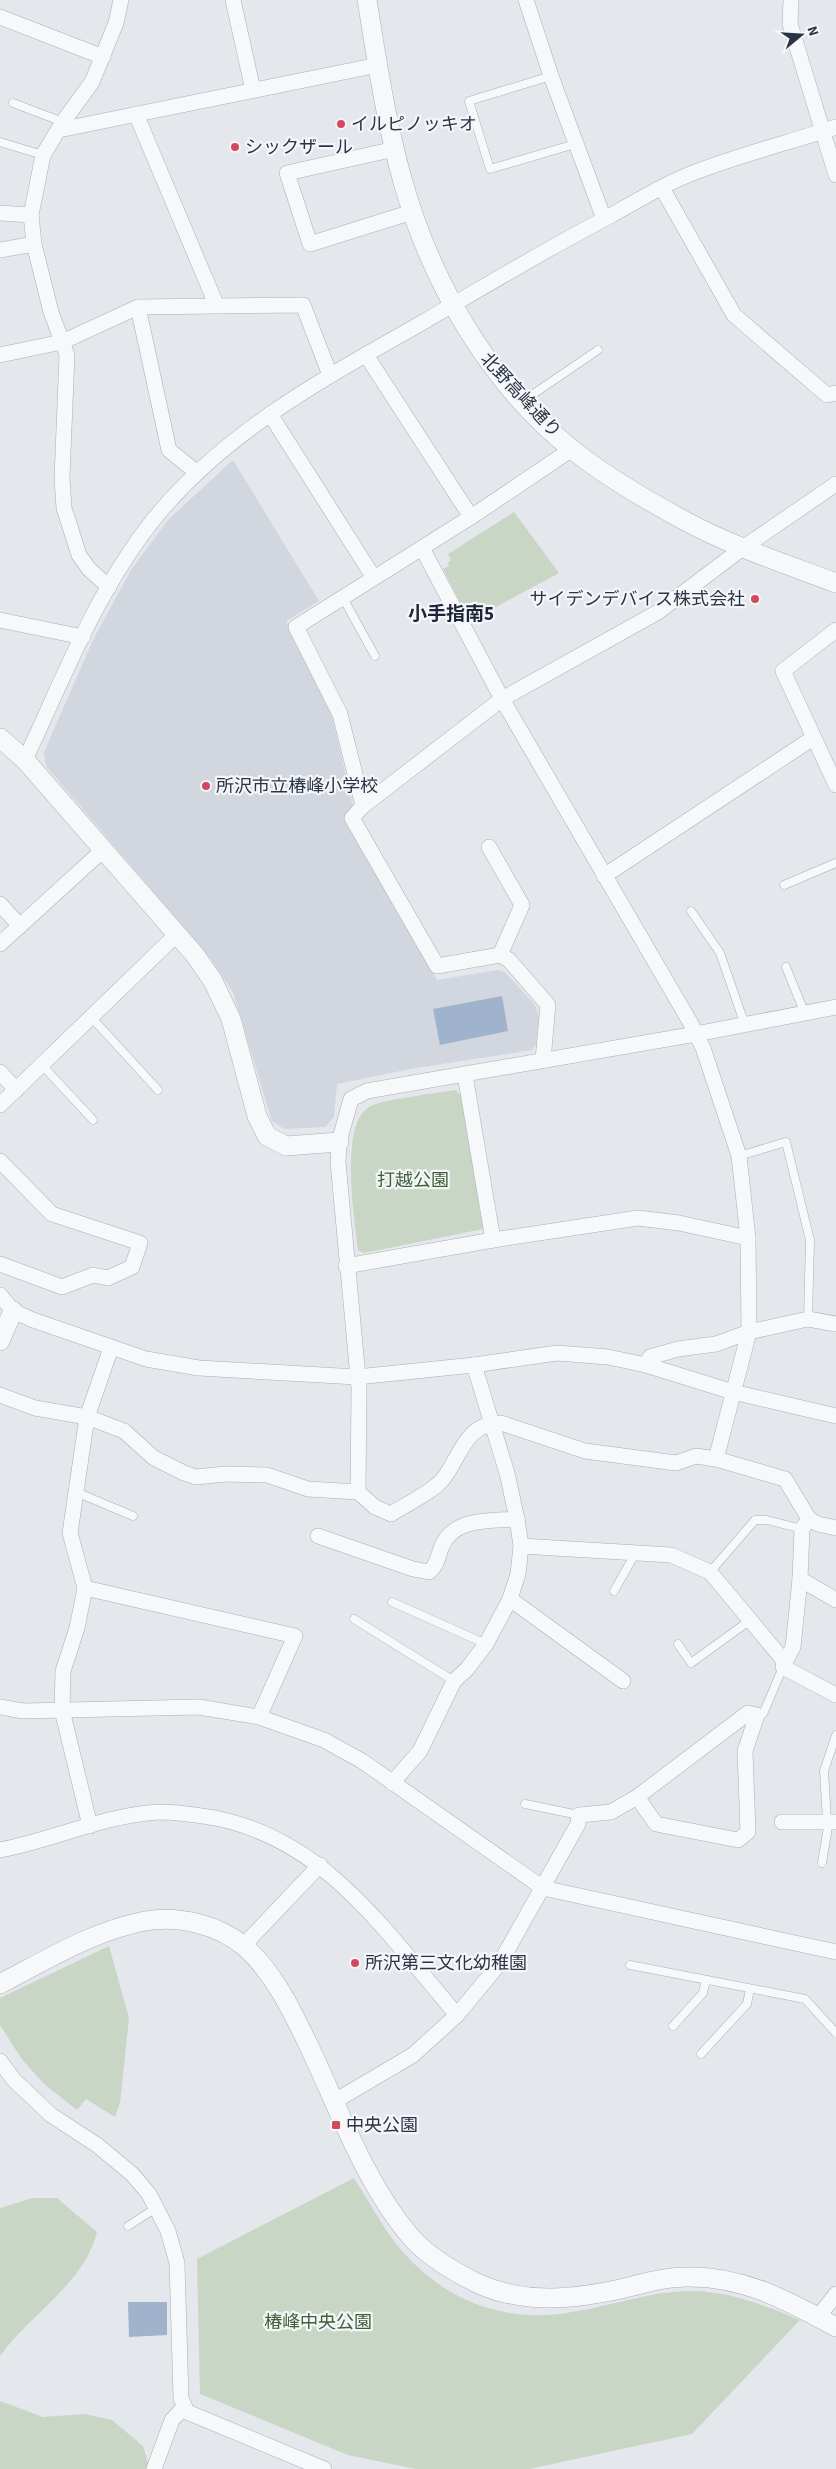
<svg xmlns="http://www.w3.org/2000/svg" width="836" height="2469" viewBox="0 0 836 2469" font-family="'Source Sans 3','Noto Sans JP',sans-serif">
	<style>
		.built { fill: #d2d6de }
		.green { fill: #c9d6c5 }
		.water { fill: #9fb4cc }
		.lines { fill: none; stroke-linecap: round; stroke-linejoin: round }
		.service-casing { stroke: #a9aeb7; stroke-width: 9 }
		.minor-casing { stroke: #a9aeb7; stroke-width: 16 }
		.tertiary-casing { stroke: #a9aeb7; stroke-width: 20 }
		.service { stroke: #f7f8fa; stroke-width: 8 }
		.minor { stroke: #f7f8fa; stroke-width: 15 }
		.tertiary { stroke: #f7f8fa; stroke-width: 19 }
		.poi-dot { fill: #d1495b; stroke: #f4f6f9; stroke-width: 2 }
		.labels { text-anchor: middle; stroke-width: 4.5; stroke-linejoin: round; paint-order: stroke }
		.poi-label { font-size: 18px; fill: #2b3445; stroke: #f4f6f9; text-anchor: start }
		.street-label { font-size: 18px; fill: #2b3445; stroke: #f4f6f9 }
		.park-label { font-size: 18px; fill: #3f6138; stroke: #f4f6f9 }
		.neighbourhood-label { font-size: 19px; font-weight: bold; fill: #1d2536; stroke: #f4f6f9 }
	</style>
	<rect width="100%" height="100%" fill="#e4e7ec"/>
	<polygon class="built" points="233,460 319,601 286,621 332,716 353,806 344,819 437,980 498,970 505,972 535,1005 539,1016 536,1045 532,1050 410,1069 337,1084 334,1117 325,1127 284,1129 272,1121 233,992 211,959 46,766 44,752 93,640 131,570 168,520"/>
	<g class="green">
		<polygon points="514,512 559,573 470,621 443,569 449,566 448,563 451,560 448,554"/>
		<path d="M455,1090L462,1096L483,1229L364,1253L358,1250C355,1219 339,1125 369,1107C379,1100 439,1093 455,1090Z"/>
		<polygon points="109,1946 129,2018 120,2103 115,2117 86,2099 77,2110 43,2083 21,2058 0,2025 0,1998"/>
		<path d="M354,2178C365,2195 375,2213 386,2230C429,2293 495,2326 572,2312C610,2306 649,2292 687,2291C728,2290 763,2305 800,2320L692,2434L529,2469H416L348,2455L200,2394L197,2259Z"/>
		<path d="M32,2198H57L97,2232C84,2284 30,2314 0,2356V2208Z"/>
		<polygon points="0,2401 43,2417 85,2414 112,2420 143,2446 150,2469 0,2469"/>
	</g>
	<g class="water">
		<polygon points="502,996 508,1031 440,1045 433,1009"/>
		<polygon points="128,2302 167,2302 167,2335 129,2337"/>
	</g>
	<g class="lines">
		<defs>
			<g id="service">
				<polyline points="551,76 469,101 490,169 575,144"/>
				<polyline points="13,103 63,122"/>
				<polyline points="0,142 43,155"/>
				<polyline points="523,401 598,350"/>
				<polyline points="343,598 375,656"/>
				<polyline points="784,885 836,863"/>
				<polyline points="691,911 720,953 745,1025"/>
				<polyline points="786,967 805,1014"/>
				<polyline points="92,1018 158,1090"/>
				<polyline points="42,1065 93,1120"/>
				<polyline points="739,1156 786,1142 810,1240 808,1319"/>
				<polyline points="76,1492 133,1516"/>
				<polyline points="710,1572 755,1520 767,1520 802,1529"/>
				<polyline points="614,1591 635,1554"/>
				<polyline points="392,1602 486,1644"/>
				<polyline points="354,1619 454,1681"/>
				<polyline points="678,1644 691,1663 749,1621"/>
				<polyline points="757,1715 763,1714 783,1667"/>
				<polyline points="525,1804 579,1815"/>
				<polyline points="827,1820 824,1771 836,1735"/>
				<polyline points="822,1863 829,1821"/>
				<polyline points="630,1965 805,1999 836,2033"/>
				<polyline points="673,2026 703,1993 706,1980"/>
				<polyline points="701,2054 747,2004 750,1989"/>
				<polyline points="128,2226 156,2208"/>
			</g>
			<g id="minor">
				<polyline points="233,0 253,90"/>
				<polyline points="526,0 551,76 604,219"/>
				<polyline points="791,0 790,24 836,175"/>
				<polyline points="0,17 103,57"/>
				<polyline points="136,114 216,304"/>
				<polyline points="59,130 378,65"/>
				<polyline points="395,149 287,173 310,244 412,212"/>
				<polyline points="662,188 734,315 827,395 836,393"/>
				<polyline points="0,213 31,215"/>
				<polyline points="0,250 34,244"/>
				<polyline points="138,307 169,450 196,472"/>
				<polyline points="0,355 62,342 138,307 303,305 330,375"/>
				<polyline points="366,355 471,517"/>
				<polyline points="270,414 374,578"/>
				<polyline points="422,548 502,699 690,1022 703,1048 739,1156 748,1238 749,1332 716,1459"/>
				<polyline points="109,587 89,569 79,555 64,508 62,478 67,355 51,312 34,244 31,215 43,155 63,122 92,82 116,23 121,0"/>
				<polyline points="0,620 83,637"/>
				<polyline points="836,630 783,671 836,785"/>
				<path d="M25,760C63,679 97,590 154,519C226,430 327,377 425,321C487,285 548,248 612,215C640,199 668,182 698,171C743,154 790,142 836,127"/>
				<polyline points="363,806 340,714 296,627 471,517 572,449"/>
				<polyline points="489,847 522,905 500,955"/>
				<polyline points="604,876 813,738"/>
				<polyline points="0,904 20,926"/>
				<polyline points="0,944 102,851"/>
				<polyline points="543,1060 548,1005 509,960 500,955 437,966 352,818 363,806 502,699 658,612 744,547 836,484"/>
				<polyline points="0,1072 16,1090"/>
				<polyline points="0,1105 176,935"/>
				<polyline points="0,1161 52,1214 140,1243 132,1267 108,1278 93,1275 62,1287 0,1264"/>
				<polyline points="493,1240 638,1218 679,1223 748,1238"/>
				<polyline points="346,1266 493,1240 465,1075"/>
				<polyline points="0,1295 13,1311 33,1320 146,1359 199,1368 357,1377 474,1365 557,1353 608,1357 646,1365 733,1392 836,1416"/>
				<polyline points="646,1365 650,1357 678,1349 716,1344 749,1332 808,1319 836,1324"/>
				<path d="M0,1395L35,1408L87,1417L124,1431L154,1458L184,1473L196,1477L225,1474L267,1475L308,1489L358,1492L375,1507L391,1514C404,1506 435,1490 443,1479C461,1456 465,1423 501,1423L585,1451L676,1463L696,1456L716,1459L785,1479L809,1519L818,1524L836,1528"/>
				<polyline points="358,1492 359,1388 338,1162 339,1142 351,1099 367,1091 696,1034 836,1007"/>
				<polyline points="809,1519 802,1529 800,1579 793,1647 783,1667 836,1695"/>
				<path d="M318,1536L413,1569L429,1572C437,1566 438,1557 441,1548C453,1517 489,1521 517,1519"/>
				<polyline points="521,1546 671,1555 710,1572 785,1662"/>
				<polyline points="800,1579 836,1600"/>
				<polyline points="85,1588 295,1636 259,1717"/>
				<polyline points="510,1599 623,1681"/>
				<polyline points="0,1707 23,1711 199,1707 259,1717 324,1740 362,1761 543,1888 836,1952"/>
				<polyline points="392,1783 420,1751 454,1681 467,1669 486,1644 510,1599 518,1574 521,1546 517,1519 507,1473 474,1365"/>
				<polyline points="782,1822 836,1822"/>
				<polyline points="90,1826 62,1710 63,1671 77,1628 85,1588 70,1533 87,1417 111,1348"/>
				<path d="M0,1850C53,1840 105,1815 159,1812C178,1812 197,1815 215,1818C327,1840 387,1934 457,2015"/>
				<polyline points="243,1946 320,1865"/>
				<polyline points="0,2061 14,2080 51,2115 97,2145 132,2174 149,2194 168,2231 177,2263 181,2398 187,2412 324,2469"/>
				<polyline points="335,2101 413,2055 457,2015 500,1963 578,1824 579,1815 611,1812 637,1797 656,1824 738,1840 748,1832 745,1751 757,1715 748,1713 637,1797"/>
				<polyline points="818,2317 836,2294"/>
				<polyline points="154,2469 172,2420 184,2407"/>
			</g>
			<g id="tertiary">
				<path d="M367,0C377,61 386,123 403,182C432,284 490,385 574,451C608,478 648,501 687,522C734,547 786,564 836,583"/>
				<polyline points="0,738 25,760 195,955 213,981 231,1019 257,1116 267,1136 286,1146 339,1142"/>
				<polyline points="0,1341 13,1311"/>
				<path d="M0,1984C46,1960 93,1931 145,1921C179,1915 219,1925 245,1947C274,1973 291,2009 308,2044C338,2107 365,2183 410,2236C428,2257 454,2272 479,2284C526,2305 577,2299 625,2288C645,2283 666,2277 687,2277C744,2276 788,2301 836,2327"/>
			</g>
		</defs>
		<use href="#service" class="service-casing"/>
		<use href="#minor" class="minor-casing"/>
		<use href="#tertiary" class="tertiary-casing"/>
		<use href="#service" class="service"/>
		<use href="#minor" class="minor"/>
		<use href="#tertiary" class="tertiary"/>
	</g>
	<g class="poi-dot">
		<circle cx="341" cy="124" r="5"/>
		<circle cx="235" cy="147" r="5"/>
		<circle cx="755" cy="599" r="5"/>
		<circle cx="206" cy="786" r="5"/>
		<circle cx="355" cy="1963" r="5"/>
		<rect x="331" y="2120" width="10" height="10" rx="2.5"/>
	</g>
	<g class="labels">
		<g class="poi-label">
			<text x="351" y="130">イルピノッキオ</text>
			<text x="245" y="153">シックザール</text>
			<text x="745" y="605" text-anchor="end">サイデンデバイス株式会社</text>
			<text x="216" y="792">所沢市立椿峰小学校</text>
			<text x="365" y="1969">所沢第三文化幼稚園</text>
			<text x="346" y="2131">中央公園</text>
		</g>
		<g class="street-label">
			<text transform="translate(521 395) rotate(47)" y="6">北野高峰通り</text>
		</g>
		<g class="park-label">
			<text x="413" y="1186">打越公園</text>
			<text x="318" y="2328">椿峰中央公園</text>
		</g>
		<g class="neighbourhood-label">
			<text x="451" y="620">小手指南5</text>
		</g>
	</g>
	<g transform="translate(801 35) rotate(72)" stroke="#f4f6f9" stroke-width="4" paint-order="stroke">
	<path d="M0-4L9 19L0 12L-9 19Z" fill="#2b3445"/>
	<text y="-8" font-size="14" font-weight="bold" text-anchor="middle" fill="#2b3445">N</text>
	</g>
</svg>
